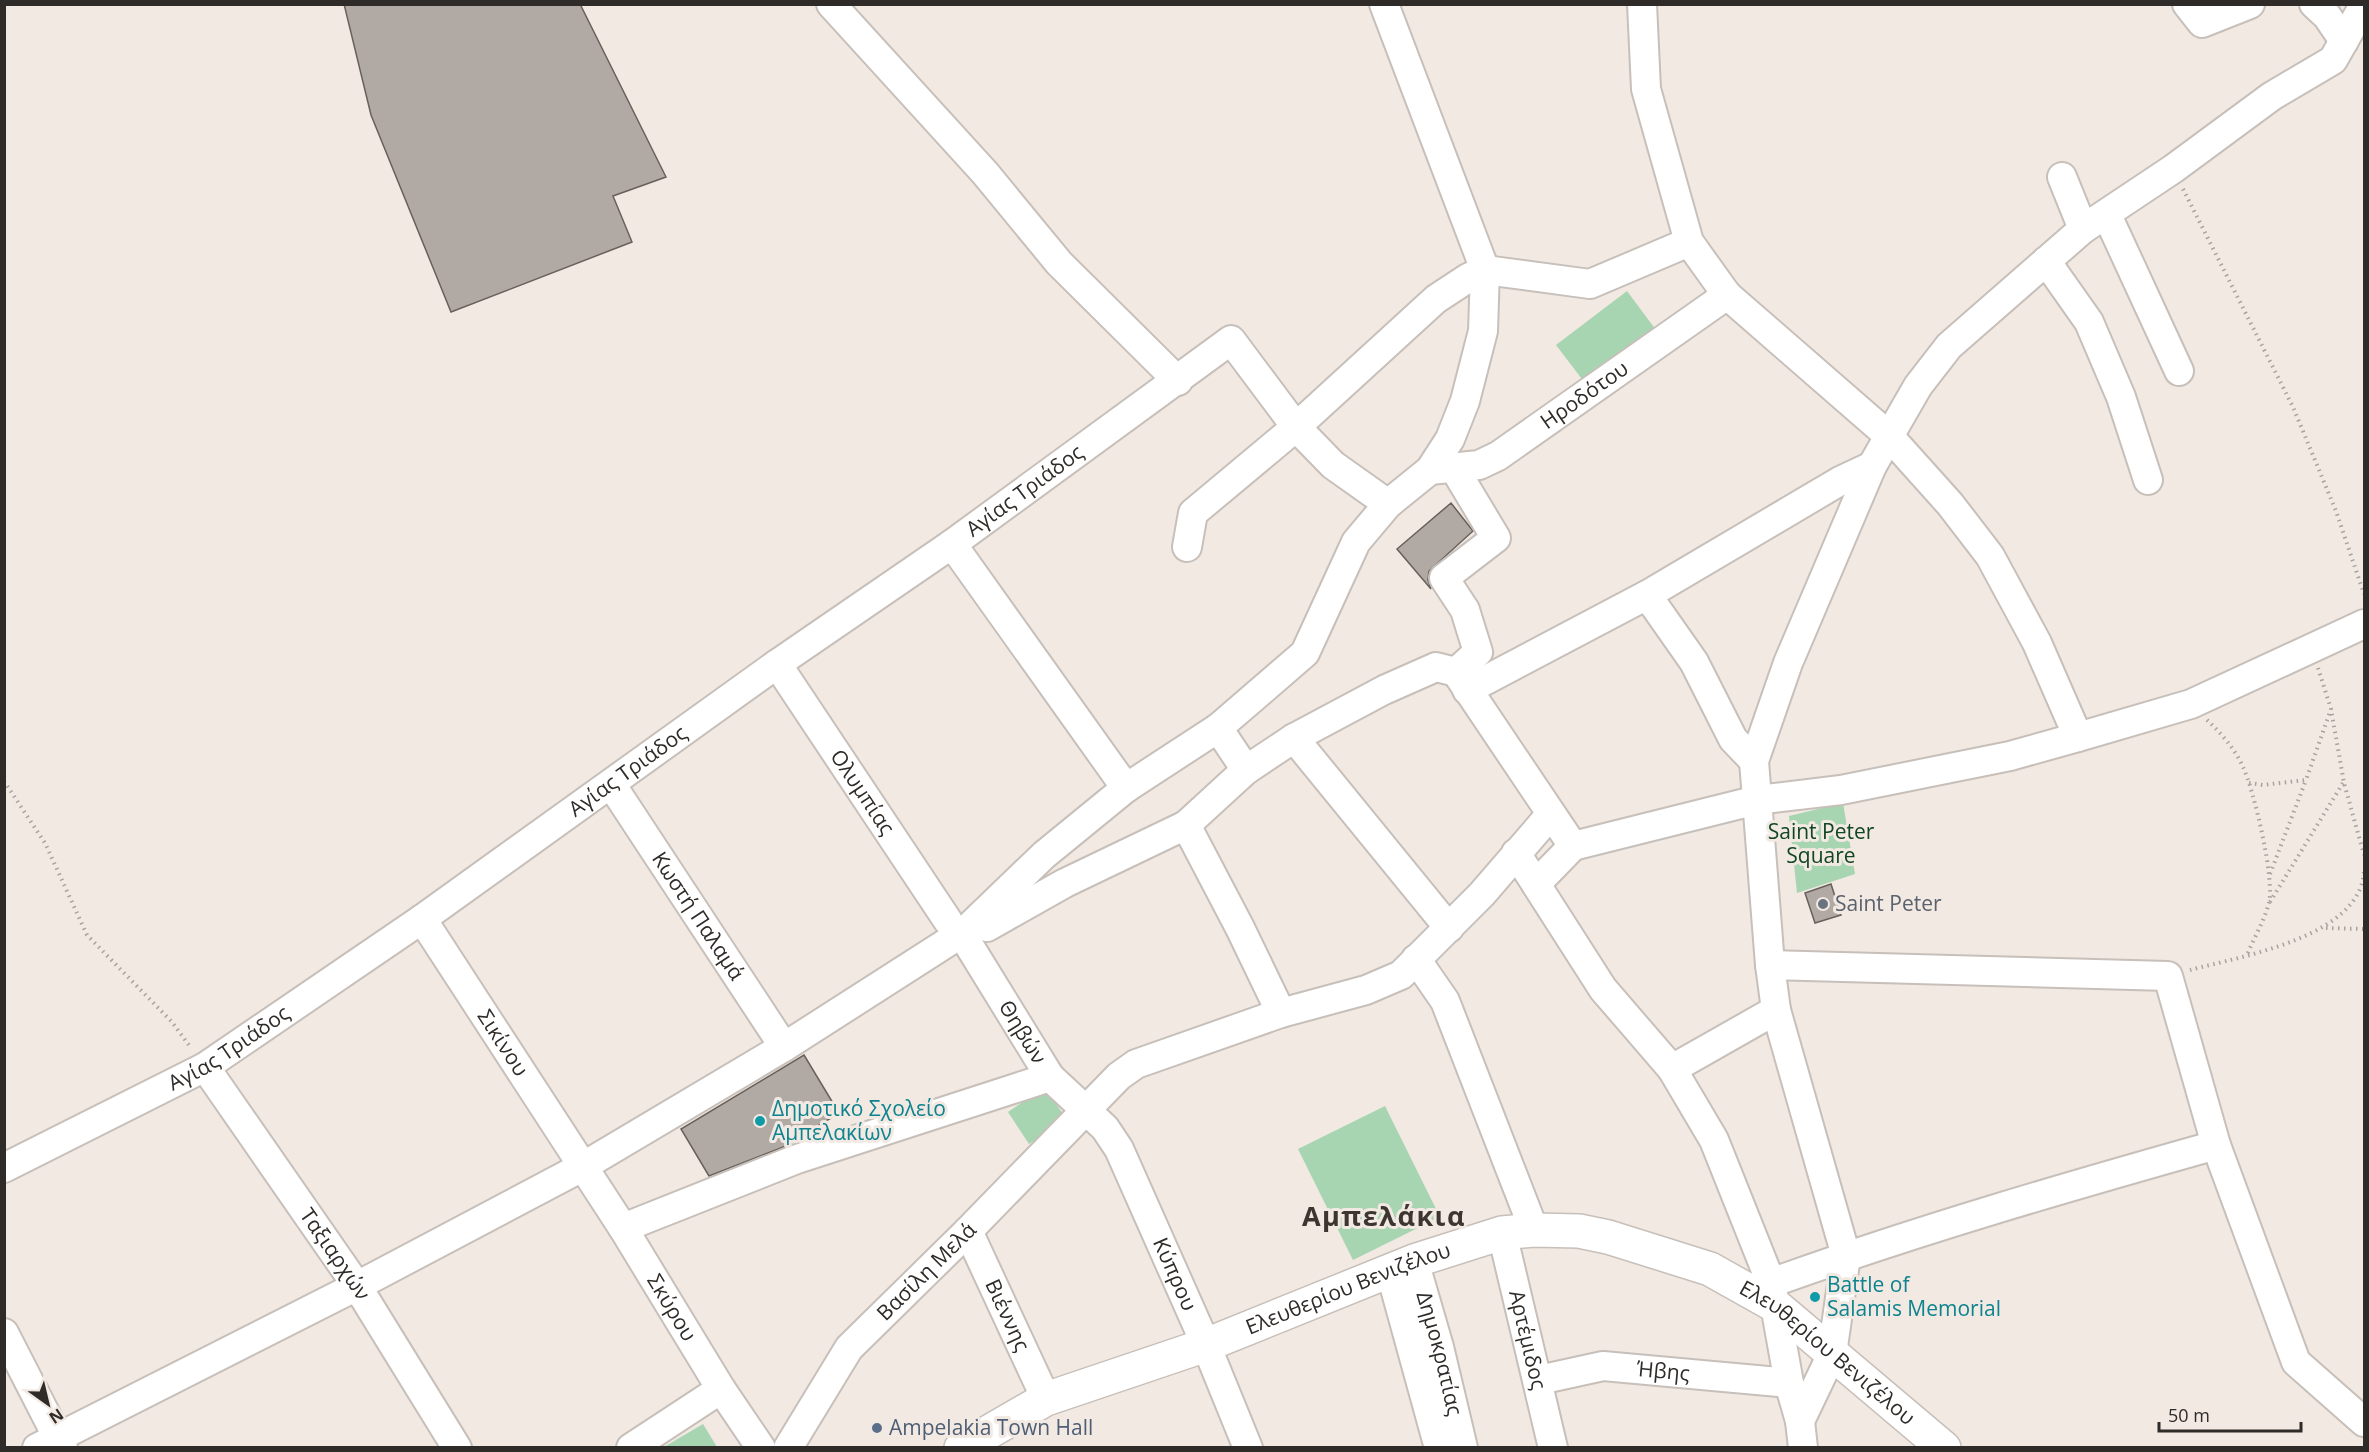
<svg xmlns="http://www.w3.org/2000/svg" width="2369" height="1452" viewBox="0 0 2369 1452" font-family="'Open Sans',sans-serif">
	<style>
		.green { fill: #a7d4b1 }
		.building { fill: #b1a9a3; stroke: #68615b; stroke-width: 1.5 }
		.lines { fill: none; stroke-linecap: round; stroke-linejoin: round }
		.minor-casing { stroke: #c7bfb9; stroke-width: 32 }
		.major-casing { stroke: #c7bfb9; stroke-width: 36 }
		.path { stroke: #a9a29d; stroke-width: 4; stroke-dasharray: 1.5 4.5; stroke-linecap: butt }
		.minor { stroke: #fff; stroke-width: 28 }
		.major { stroke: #fff; stroke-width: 33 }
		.worship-dot { fill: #6b7280; stroke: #f2e9e2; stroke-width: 2 }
		.culture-dot { fill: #0f9aa8; stroke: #f2e9e2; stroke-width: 2 }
		.service-dot { fill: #5c6f8a; stroke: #f2e9e2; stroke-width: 2 }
		.labels { text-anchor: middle; stroke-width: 6; stroke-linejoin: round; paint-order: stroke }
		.street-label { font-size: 21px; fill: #2e2b29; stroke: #f2e9e2 }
		.park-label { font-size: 21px; fill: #104624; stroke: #f2e9e2 }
		.worship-label { font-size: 21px; fill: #5b616d; stroke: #f2e9e2; text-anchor: start }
		.culture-label { font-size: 21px; fill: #0d838f; stroke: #f2e9e2; text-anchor: start }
		.service-label { font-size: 21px; fill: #4e5e75; stroke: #f2e9e2; text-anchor: start }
		.district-label { font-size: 27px; font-weight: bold; letter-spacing: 1.5px; fill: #3c3530; stroke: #f2e9e2 }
	</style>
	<rect width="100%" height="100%" fill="#f2e9e2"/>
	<g class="green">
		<polygon points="1627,291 1659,334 1588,387 1556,345"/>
		<polygon points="1843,803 1855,874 1797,893 1789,816"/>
		<polygon points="1045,1087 1067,1120 1029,1144 1008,1112"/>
		<polygon points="1385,1106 1440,1217 1353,1260 1298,1149"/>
		<polygon points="703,1424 717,1447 664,1447"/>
	</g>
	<g class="building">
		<polygon points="344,4 580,4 666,177 613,196 632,242 451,312 371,115"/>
		<polygon points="1451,503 1473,531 1429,571 1428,580 1431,589 1397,549"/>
		<polygon points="1831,884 1841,915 1815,923 1805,893"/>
		<polygon points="804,1055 839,1113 786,1146 709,1176 681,1129"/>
	</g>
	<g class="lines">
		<defs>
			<g id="minor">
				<polyline points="831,4 985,173 1059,263 1178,381"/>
				<polyline points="1642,4 1646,89 1689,242 1727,295 1889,436 1950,504 1990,556 2037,643 2078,737"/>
				<polyline points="2187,4 2202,23 2250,4"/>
				<polyline points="2314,4 2327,16 2344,41"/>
				<polyline points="2062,177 2083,229"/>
				<polyline points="2107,215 2179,371"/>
				<polyline points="2046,261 2089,322 2121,397 2148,480"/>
				<polyline points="1454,468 1496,538 1444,578 1465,610 1478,652 1456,672"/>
				<path id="s1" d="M1430,470L1479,465L1498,456L1727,295"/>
				<polyline points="952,544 1126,788"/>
				<polyline points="1187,547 1193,513 1296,427 1436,299 1468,278 1485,270 1590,284 1689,242"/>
				<polyline points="1647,595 1694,662 1733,739 1754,761"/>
				<path id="s2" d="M777,664L948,921"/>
				<polyline points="1467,690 1647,595 1840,481 1872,466"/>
				<polyline points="1218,728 1246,770"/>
				<polyline points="1294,738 1449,928"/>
				<path id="s3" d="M611,784L784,1047"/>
				<polyline points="1186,825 1240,928 1281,1013"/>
				<polyline points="1516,853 1603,989 1672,1069 1714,1140 1771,1283"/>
				<polyline points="1536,884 1573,846"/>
				<path id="s4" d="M422,919L623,1228L721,1389L761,1448"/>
				<polyline points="987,927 1065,883 1186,825 1246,770 1294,738 1384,690 1436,667 1456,672 1573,846 1757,800 1841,790 2010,756 2078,737 2191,704 2364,624"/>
				<path id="s5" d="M970,947L1050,1077L1105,1128L1119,1149L1206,1345L1248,1448"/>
				<polyline points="1416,959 1445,1001 1534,1230"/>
				<polyline points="1770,965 2168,976 2216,1145 2296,1362 2364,1422"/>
				<path id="s6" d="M205,1067L357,1286L457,1448"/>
				<polyline points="1672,1069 1776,1010"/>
				<path id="s7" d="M4,1168L205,1067L422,919L777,664L952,544L1231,340L1296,427L1333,465L1388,504"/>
				<polyline points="623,1228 797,1159 1050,1077"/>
				<path id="s8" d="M968,1231L1046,1399"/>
				<path id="s9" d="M1502,1233L1553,1448"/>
				<path id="s10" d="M1414,1261L1439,1347L1463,1448"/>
				<polyline points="1390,1270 1439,1448"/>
				<polyline points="4,1333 63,1448"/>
				<path id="s11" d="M1539,1380L1603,1366L1789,1383"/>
				<path d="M1800,1421L1789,1383L1771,1283C1918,1230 2067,1187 2216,1145"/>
				<polyline points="37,1448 357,1286 582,1167 784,1047 965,931 1044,855 1126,788 1218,728 1305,653 1356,542 1388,504 1430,470 1450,439 1465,401 1483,331 1485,270 1384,4"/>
				<polyline points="631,1448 721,1389"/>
				<path id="s12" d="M788,1448L849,1348L968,1231L1119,1076L1136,1064L1281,1013L1366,990L1401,975L1482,894L1551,814"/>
				<polyline points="1803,1448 1800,1421 1832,1354 1846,1256 1776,1010 1770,965 1754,761 1788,663 1872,466 1918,386 1949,346 2083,229 2173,169 2272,96 2333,60 2364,5"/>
			</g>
			<g id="major">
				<path id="s13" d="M961,1448L1046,1399L1206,1345L1414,1261L1502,1233L1534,1230L1579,1231L1608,1237L1710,1269L1776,1306L1944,1448"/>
			</g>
		</defs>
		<use href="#minor" class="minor-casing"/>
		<use href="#major" class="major-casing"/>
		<g class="path">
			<polyline points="2183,189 2293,407 2336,511 2364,594"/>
			<polyline points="2318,668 2331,709 2344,783 2364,855"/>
			<path d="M2207,720C2221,733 2235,749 2243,767C2254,790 2275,880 2269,903C2264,921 2254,938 2247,955"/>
			<polyline points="4,781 45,843 87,935 172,1022 191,1048"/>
			<polyline points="2249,783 2263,785 2306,780 2331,709"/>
			<polyline points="2270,874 2306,780"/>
			<polyline points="2270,902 2343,783"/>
			<polyline points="2326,928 2364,929"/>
			<path d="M2190,970C2242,956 2362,937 2364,870"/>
		</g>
		<use href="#minor" class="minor"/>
		<use href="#major" class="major"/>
	</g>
	<circle class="worship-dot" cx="1823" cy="904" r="6"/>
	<g class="culture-dot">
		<circle cx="760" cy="1121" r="6"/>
		<circle cx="1815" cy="1297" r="6"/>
	</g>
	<circle class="service-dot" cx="877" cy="1428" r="6"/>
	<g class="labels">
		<g class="street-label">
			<text dy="7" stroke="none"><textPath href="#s1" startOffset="176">Ηροδότου</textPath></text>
			<text dy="7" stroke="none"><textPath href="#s7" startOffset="1227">Αγίας Τριάδος</textPath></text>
			<text dy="7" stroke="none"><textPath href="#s7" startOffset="741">Αγίας Τριάδος</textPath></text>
			<text dy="7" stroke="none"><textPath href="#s2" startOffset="154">Ολυμπίας</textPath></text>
			<text dy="7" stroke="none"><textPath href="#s3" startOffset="158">Κωστή Παλαμά</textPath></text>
			<text dy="7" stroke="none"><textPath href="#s5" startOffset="100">Θηβών</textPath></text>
			<text dy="7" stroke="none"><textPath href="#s4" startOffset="148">Σικίνου</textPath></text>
			<text dy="7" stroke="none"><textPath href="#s7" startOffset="255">Αγίας Τριάδος</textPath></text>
			<text dy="7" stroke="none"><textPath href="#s6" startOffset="228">Ταξιαρχών</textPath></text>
			<text dy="7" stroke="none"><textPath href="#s12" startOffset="226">Βασίλη Μελά</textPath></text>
			<text dy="7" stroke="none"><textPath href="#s5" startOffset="390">Κύπρου</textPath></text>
			<text dy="7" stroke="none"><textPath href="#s13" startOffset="420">Ελευθερίου Βενιζέλου</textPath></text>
			<text dy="7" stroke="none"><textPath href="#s4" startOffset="462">Σκύρου</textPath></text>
			<text dy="7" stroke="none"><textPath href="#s8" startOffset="93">Βιέννης</textPath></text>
			<text dy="7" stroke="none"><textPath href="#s9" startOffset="110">Αρτέμιδος</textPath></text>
			<text dy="7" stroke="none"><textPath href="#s10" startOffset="96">Δημοκρατίας</textPath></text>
			<text dy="7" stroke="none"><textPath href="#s13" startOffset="942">Ελευθερίου Βενιζέλου</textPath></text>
			<text dy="7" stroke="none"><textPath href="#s11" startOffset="126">Ήβης</textPath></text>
		</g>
		<g class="park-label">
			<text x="1821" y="839">Saint Peter<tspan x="1821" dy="24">Square</tspan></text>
		</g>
		<g class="worship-label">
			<text x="1835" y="911">Saint Peter</text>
		</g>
		<g class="culture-label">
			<text x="772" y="1116">Δημοτικό Σχολείο<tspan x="772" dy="24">Αμπελακίων</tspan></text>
			<text x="1827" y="1292">Battle of<tspan x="1827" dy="24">Salamis Memorial</tspan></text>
		</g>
		<g class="service-label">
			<text x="889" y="1435">Ampelakia Town Hall</text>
		</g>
		<g class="district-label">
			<text x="1384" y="1226">Αμπελάκια</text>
		</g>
	</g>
	<rect width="2369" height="1452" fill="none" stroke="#2e2b29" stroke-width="12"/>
	<g transform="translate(48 1404) rotate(146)" stroke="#f2e9e2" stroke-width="4.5" paint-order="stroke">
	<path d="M0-4.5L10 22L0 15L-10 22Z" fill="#2e2b29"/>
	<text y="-9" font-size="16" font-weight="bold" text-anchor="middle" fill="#2e2b29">N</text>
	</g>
	<path d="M2159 1422v9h142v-9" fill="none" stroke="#2e2b29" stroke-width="3"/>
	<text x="2168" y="1422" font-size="18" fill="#2e2b29" stroke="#f2e9e2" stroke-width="4.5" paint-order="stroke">50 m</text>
</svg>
